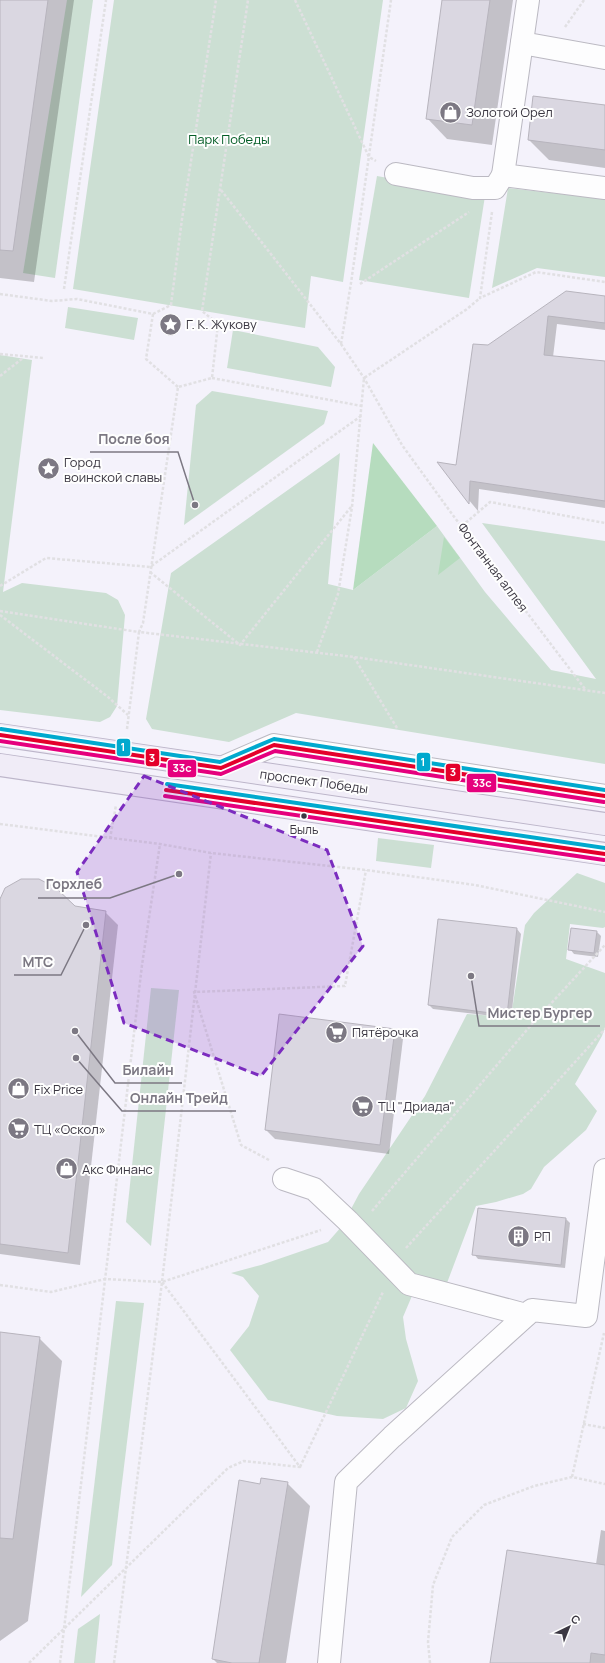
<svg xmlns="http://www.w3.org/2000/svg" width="605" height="1663" viewBox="0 0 605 1663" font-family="Manrope,sans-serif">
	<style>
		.green { fill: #ccdfd3 }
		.water { fill: #b6dcbe }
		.shadow { fill: #0003 }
		.building { fill: #dad7e1; stroke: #b7b4bd }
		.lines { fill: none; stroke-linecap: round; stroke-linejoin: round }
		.minor-casing { stroke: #bbb9c2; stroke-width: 24 }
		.major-casing { stroke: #bdb6ca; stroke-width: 24 }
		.path { stroke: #e1e0e3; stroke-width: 2.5; stroke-dasharray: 3 2; stroke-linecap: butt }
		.minor { stroke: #fdfdfe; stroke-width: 22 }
		.major { stroke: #f0ecf7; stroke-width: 22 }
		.bus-1-casing { stroke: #fefefe; stroke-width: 7 }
		.bus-2-casing { stroke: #fefefe; stroke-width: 7 }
		.bus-3-casing { stroke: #fefefe; stroke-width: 7 }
		.bus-1 { stroke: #e4002b; stroke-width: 4 }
		.bus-2 { stroke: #e5007d; stroke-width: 4 }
		.bus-3 { stroke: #00a9ce; stroke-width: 4 }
		.marked { fill: #7b2cbf; fill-opacity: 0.2; stroke: #7b2cbf; stroke-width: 3; stroke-dasharray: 8 5; stroke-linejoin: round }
		.bus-dot { fill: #3b3742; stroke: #fefefe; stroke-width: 1.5 }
		.labels { text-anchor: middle; stroke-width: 4; stroke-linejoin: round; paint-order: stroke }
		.bus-label { font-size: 12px; fill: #3b3742; stroke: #fefefe }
		.poi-label { font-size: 13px; fill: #3b3742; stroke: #fefefe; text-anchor: start }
		.park-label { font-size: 13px; fill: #035d26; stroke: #fefefe }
		.street-label { font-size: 13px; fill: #3b3742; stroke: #fefefe }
		.leader { fill: none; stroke: #7c7883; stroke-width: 1.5 }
		.callout-dot { fill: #7c7883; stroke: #fefefe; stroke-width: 1.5 }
		.callout-label { font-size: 14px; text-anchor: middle; font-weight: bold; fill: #7c7883; stroke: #fefefe; stroke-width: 4; stroke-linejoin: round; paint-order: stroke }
		.line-badge { stroke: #fefefe; stroke-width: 1.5 }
		.badge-label { font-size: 11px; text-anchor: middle; font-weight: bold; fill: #fff }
	</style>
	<rect width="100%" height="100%" fill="#f4f2fb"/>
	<g class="green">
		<polygon points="67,0 93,0 55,278 23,273"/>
		<polygon points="114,0 383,0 343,282 311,276 305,328 73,289"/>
		<polygon points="377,176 485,196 469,298 359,280"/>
		<polygon points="508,188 605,199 605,277 537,268 492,288"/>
		<polygon points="68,307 138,318 134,340 65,328"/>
		<polygon points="233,330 318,347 335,367 331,387 227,368"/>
		<polygon points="0,355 32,360 3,592 22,583 106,593 118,600 125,615 117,706 110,717 100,722 0,710"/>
		<polygon points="212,391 328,411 324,424 184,525 196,405"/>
		<polygon points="340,453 328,584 353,590 437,526 485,592 551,670 596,679 482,523 605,541 605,764 296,713 229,742 152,729 146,719 171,573"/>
		<polygon points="378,838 434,845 431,868 376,861"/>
		<polygon points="577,873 605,883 605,927 603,928 570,924 566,959 605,973 605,1027 602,1036 575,1084 597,1111 586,1130 544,1167 531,1189 523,1194 496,1202 476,1206 447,1283 420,1277 403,1317 406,1339 418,1381 406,1408 383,1419 337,1416 268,1400 230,1350 249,1326 259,1296 243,1277 231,1273 261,1265 328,1242 342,1226 359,1194 425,1096 467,1014 511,1017 525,925 534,913"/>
		<polygon points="151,988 179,990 151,1246 126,1222"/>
		<polygon points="116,1301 144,1303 112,1565 81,1597"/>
		<polygon points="100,1614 95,1663 74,1663 78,1629"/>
	</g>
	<g class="water">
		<polygon points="373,443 437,526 353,590"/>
		<polygon points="444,537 460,558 438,575"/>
	</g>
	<g class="shadow">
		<polygon points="0,0 74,0 34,282 0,278"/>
		<polygon points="443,0 513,0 492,145 447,139 427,118"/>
		<polygon points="605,106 605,168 549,160 529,140"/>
		<polygon points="567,292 605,297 605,330 557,324 553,357 605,362 605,508 479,489 478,511 439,464 457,466 488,347"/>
		<polygon points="0,897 105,912 118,925 80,1265 0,1254"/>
		<polygon points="517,929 521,934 511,1018 433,1009 429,1005"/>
		<polygon points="597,932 601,936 598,957 574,954 570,949"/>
		<polygon points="394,1030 403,1039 389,1154 275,1139 266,1130"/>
		<polygon points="566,1219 570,1223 565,1268 478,1259 474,1254"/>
		<polygon points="0,1333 39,1338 62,1361 28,1621 0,1641"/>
		<polygon points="287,1483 310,1506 286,1663 217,1663 213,1659 261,1485"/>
		<polygon points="601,1530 605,1531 605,1663 491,1663 596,1564"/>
	</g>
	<g class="building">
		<polygon points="0,0 48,0 13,251 0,250"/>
		<polygon points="442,0 490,0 472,125 426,119"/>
		<polygon points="533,96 605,105 605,150 528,140"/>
		<polygon points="566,291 605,296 605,323 548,316 544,355 605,361 605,501 470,481 469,504 437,462 456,465 473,344 488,345"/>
		<polygon points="21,879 39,879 56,888 75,906 106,911 68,1253 0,1244 0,899 5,888"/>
		<polygon points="438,919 517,928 507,1015 428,1005"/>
		<polygon points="571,928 597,931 594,953 568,950"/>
		<polygon points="279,1014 395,1029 380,1145 265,1130"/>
		<polygon points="478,1208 566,1218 561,1265 472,1255"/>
		<polygon points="0,1332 40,1337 13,1539 0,1538"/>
		<polygon points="261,1478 288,1482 259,1663 232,1663 212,1659 239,1480 260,1484"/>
		<polygon points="507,1550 605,1565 605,1655 591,1653 590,1663 490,1663"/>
	</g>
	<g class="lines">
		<defs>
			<g id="minor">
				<polyline points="528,0 503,175 605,188"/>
				<polyline points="522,43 605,58"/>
				<polyline points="396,174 473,188 495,188 503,175"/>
				<polyline points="221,768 274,745 605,796"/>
				<polyline points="284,1179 314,1189 348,1221 409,1284 526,1315"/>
				<polyline points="329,1663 346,1482 392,1437 532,1310 586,1316 605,1170"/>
			</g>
			<g id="major">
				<polyline points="0,735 605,824"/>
				<polyline points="0,765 605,854"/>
			</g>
		</defs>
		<use href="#minor" class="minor-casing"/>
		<use href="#major" class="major-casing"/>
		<g class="path">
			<polyline points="295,0 369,157 376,161"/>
			<polyline points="565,27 584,0"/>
			<polyline points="221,190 341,344 364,378 402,445 452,514 585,689"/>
			<polyline points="492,212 480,298 536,272 605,282"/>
			<polyline points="360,284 469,212"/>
			<polyline points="64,289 106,0"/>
			<polyline points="0,294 52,301 77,299 153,314 171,305 182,219 216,0"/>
			<polyline points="153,314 146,359 178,387"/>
			<polyline points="341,344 351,283 391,0"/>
			<polyline points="0,354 44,358"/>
			<polyline points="0,376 23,358"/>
			<polyline points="212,378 362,406"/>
			<polyline points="462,526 490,502 605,523"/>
			<polyline points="150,572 240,645 351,507"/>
			<polyline points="0,586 46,558 150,567 361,416"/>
			<polyline points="0,611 139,632 143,623 178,387 212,378 218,324 202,311 248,0"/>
			<polyline points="0,615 108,697 128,715"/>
			<polyline points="317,652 338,594 352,507 364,378 467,309 480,298"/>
			<polyline points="354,657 397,728"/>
			<polyline points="127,729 139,632 354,657 605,693"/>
			<polyline points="0,824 160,844 211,853 366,870 475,885 605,912"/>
			<polyline points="110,839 116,805"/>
			<polyline points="269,1160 241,1145 194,992 345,986 366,870"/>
			<polyline points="372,1211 532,1024 605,945"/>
			<polyline points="406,1248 605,1029"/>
			<polyline points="0,1285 51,1292 105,1279 162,1282 321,1230"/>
			<polyline points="583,1424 605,1428"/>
			<polyline points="300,1467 383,1292"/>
			<polyline points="572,1477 604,1333"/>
			<polyline points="29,1663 228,1468 244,1461 300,1467 162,1282"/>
			<polyline points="60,1663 142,965 160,844"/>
			<polyline points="114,1663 162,1282 211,853"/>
			<polyline points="430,1663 428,1642 433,1585 452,1537 484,1505 534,1486 572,1477 605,1484"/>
		</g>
		<use href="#minor" class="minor"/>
		<use href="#major" class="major"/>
		<defs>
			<g id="bus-1">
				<polyline points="0,735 221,768 274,745 605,796"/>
				<polyline points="166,790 605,854"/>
			</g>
			<g id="bus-2">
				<polyline points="0,741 221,774 275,751 604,802"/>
				<polyline points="165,796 604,860"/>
			</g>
			<g id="bus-3">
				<polyline points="1,729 220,762 274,739 605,790"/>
				<polyline points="167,784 605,848"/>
			</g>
		</defs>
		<use href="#bus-1" class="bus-1-casing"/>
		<use href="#bus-2" class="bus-2-casing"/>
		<use href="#bus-3" class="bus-3-casing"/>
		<use href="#bus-1" class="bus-1"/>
		<use href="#bus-2" class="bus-2"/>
		<use href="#bus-3" class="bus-3"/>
	</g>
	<path class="marked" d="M144,776L327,850L363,946L261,1076L124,1023L77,872Z"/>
	<defs>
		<symbol id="shop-disc" viewBox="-11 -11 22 22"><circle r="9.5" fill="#7c7883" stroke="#fefefe"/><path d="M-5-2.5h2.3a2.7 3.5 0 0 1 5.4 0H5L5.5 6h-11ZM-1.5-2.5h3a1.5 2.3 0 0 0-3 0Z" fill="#fff"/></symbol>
		<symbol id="sight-disc" viewBox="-11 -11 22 22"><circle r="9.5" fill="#7c7883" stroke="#fefefe"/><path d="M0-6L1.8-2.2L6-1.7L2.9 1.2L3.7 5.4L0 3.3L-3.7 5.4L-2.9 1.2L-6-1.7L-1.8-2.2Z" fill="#fff"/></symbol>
		<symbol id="supermarket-disc" viewBox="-11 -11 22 22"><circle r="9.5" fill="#7c7883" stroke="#fefefe"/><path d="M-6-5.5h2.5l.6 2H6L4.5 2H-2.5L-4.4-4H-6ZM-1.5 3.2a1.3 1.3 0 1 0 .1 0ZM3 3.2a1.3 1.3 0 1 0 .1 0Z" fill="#fff"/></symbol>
		<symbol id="building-disc" viewBox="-11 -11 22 22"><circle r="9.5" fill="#7c7883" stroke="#fefefe"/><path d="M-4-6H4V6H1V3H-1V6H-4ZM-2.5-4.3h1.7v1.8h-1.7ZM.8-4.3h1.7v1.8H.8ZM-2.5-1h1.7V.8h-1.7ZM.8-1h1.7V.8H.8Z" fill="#fff"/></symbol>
	</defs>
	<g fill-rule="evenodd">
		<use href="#shop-disc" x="438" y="100" width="25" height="25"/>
		<use href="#sight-disc" x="158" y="312" width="25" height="25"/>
		<use href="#sight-disc" x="36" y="456" width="25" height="25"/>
		<use href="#supermarket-disc" x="324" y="1020" width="25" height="25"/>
		<use href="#shop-disc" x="6" y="1076" width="25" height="25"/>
		<use href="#supermarket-disc" x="350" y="1094" width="25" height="25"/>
		<use href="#supermarket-disc" x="6" y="1116" width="25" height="25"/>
		<use href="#shop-disc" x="54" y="1156" width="25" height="25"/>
		<use href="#building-disc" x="506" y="1224" width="25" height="25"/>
	</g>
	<circle class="bus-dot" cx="304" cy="816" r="3.5"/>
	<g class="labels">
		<g class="bus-label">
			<text x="304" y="834">Быль</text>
		</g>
		<g class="poi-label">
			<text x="466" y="117">Золотой Орел</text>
			<text x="186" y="329">Г. К. Жукову</text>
			<text x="64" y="467">Город<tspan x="64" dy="15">воинской славы</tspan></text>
			<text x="352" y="1037">Пятёрочка</text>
			<text x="34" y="1094">Fix Price</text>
			<text x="378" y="1111">ТЦ "Дриада"</text>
			<text x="34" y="1134">ТЦ «Оскол»</text>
			<text x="82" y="1174">Акс Финанс</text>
			<text x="534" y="1241">РП</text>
		</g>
		<g class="park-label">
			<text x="229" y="144">Парк Победы</text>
		</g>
		<g class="street-label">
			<text transform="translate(493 567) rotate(53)" y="5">Фонтанная аллея</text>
			<text transform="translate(314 781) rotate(8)" y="5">проспект Победы</text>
		</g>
	</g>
	<path class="leader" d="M195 505L178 452H90M179 874L110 898H38M86 925L61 975H14M471 976L479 1026H600M75 1031L115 1083H182M76 1058L122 1111H236"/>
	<g class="callout-dot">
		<circle cx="195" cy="505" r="4"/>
		<circle cx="179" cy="874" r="4"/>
		<circle cx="86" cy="925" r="4"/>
		<circle cx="471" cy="976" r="4"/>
		<circle cx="75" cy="1031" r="4"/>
		<circle cx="76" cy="1058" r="4"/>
	</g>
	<g class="callout-label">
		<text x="134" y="444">После боя</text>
		<text x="74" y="889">Горхлеб</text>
		<text x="38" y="967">МТС</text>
		<text x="540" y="1018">Мистер Бургер</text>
		<text x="148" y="1075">Билайн</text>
		<text x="179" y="1103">Онлайн Трейд</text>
	</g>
	<g class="line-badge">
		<rect x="116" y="738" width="15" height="19" rx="4" fill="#00a9ce"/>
		<rect x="145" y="748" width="15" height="19" rx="4" fill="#e4002b"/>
		<rect x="416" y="752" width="15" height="20" rx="4" fill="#00a9ce"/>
		<rect x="167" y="759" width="30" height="19" rx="4" fill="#e5007d"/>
		<rect x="445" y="763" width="16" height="19" rx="4" fill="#e4002b"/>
		<rect x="466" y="773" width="31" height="20" rx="4" fill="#e5007d"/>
	</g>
	<g class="badge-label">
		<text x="123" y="751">1</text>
		<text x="152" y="762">3</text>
		<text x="423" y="766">1</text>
		<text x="182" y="772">33с</text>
		<text x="453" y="776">3</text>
		<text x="482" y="787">33с</text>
	</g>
	<g transform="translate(569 1627) rotate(43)" stroke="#fefefe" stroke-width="3" paint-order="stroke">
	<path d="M0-3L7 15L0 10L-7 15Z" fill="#3b3742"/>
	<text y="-6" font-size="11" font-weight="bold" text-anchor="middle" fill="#3b3742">С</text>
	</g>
</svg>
